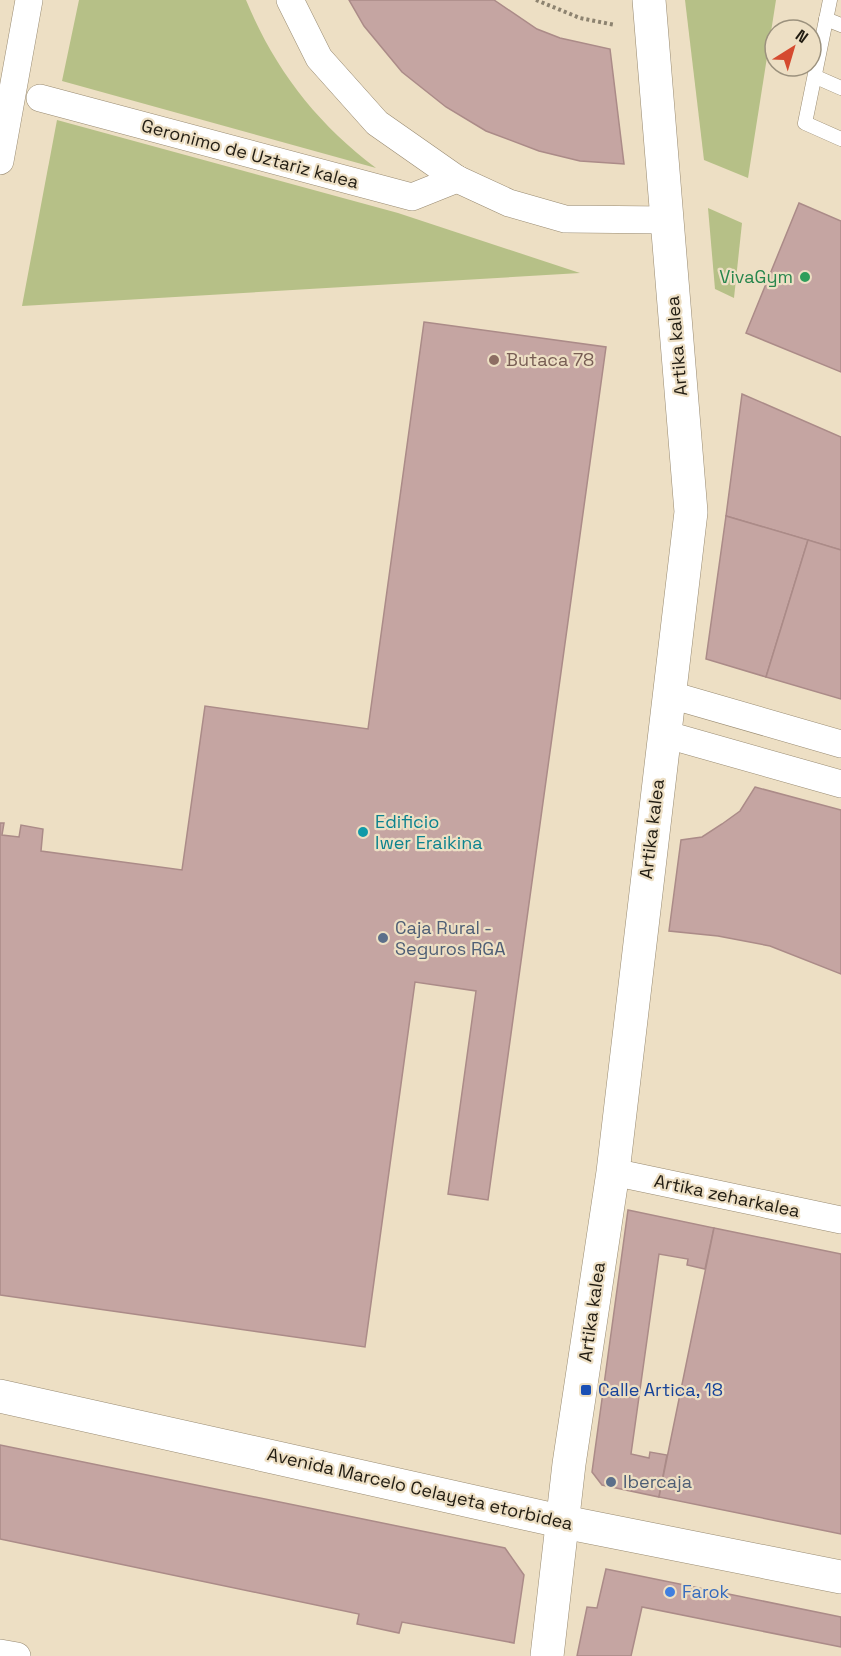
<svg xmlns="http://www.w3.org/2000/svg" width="841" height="1656" viewBox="0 0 841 1656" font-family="'Space Grotesk',sans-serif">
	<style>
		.green { fill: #b6c087 }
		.building { fill: #c5a5a2; stroke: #ab8b88; stroke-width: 1.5 }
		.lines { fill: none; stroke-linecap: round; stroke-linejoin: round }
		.lane-casing { stroke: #988a71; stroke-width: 15 }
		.street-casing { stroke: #988a71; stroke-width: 28 }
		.secondary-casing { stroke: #988a71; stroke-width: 34 }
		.path { stroke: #8d8370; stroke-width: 4; stroke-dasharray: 3 3; stroke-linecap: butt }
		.lane { stroke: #fff; stroke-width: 14 }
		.street { stroke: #fff; stroke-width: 27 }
		.secondary { stroke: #fff; stroke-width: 33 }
		.leisure-dot { fill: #2e9e5b; stroke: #eddfc4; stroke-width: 2 }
		.education-dot { fill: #8d6e63; stroke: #eddfc4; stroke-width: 2 }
		.culture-dot { fill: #0f9aa8; stroke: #eddfc4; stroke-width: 2 }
		.service-dot { fill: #5c6f8a; stroke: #eddfc4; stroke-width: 2 }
		.transit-dot { fill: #1a4fb4; stroke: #eddfc4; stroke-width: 2 }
		.shop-dot { fill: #3f7fe0; stroke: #eddfc4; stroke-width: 2 }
		.labels { text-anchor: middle; stroke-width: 4.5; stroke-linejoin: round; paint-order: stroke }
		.street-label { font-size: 18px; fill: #211c12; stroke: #eddfc4 }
		.leisure-label { font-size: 18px; fill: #27864d; stroke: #eddfc4; text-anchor: end }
		.education-label { font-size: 18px; fill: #785e54; stroke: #eddfc4; text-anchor: start }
		.culture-label { font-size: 18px; fill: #0d838f; stroke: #eddfc4; text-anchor: start }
		.service-label { font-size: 18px; fill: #4e5e75; stroke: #eddfc4; text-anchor: start }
		.transit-label { font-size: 18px; fill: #164399; stroke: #eddfc4; text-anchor: start }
		.shop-label { font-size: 18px; fill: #366cbe; stroke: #eddfc4; text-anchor: start }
	</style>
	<rect width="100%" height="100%" fill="#eddfc4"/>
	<g class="green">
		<path d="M79,0H246C274,68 316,123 376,168L62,81Z"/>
		<polygon points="685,0 776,0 748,178 704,160"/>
		<polygon points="57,120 398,213 580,273 22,306"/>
		<polygon points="708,208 742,223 734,298 715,289"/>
	</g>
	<g class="building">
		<polygon points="349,0 494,0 537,29 560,38 610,49 624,164 580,161 539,151 486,131 446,107 402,72 364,26"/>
		<polygon points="799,203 841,221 841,372 746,333"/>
		<polygon points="424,322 606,347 488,1200 448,1194 476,991 415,982 365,1347 0,1295 0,823 4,823 2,835 19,837 21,825 43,829 41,851 182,870 205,706 368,729"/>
		<polygon points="742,394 841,437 841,550 726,516"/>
		<polygon points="726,516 808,540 766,677 706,659"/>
		<polygon points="808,540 841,550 841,699 766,677"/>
		<polygon points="755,787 841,810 841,974 770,946 718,936 669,931 681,840 702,837 722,824 740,811"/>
		<polygon points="628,1210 714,1228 705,1269 687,1265 688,1259 659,1254 631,1454 649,1458 650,1452 667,1455 659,1497 602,1485 592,1472"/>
		<polygon points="714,1228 841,1254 841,1534 659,1497"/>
		<polygon points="0,1445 505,1548 524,1575 514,1643 402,1622 399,1633 357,1624 359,1614 0,1539"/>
		<polygon points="606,1569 841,1617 841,1647 642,1607 631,1656 577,1656 587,1607 597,1608"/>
	</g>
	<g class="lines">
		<defs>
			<g id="lane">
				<polyline points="830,0 805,123 841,139"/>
				<polyline points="826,19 841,25"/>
				<polyline points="816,77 841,88"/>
			</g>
			<g id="street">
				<polyline points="290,0 319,58 377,123 457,179 509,203 565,219 667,220"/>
				<polyline points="40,98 412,197 457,179"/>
				<polyline points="0,161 29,0"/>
				<polyline points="671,695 841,744"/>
				<polyline points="664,734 841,784"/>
				<polyline points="613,1172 841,1220"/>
				<polyline points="0,1653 17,1656"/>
			</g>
			<g id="secondary">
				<polyline points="0,1396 564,1522 841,1577"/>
				<polyline points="547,1656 569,1464 613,1172 691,512 649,0"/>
			</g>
		</defs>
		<use href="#lane" class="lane-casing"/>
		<use href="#street" class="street-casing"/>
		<use href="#secondary" class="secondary-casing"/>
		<polyline class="path" points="536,0 580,18 615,25"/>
		<use href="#lane" class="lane"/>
		<use href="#street" class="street"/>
		<use href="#secondary" class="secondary"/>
	</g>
	<circle class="leisure-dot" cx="805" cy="277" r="6"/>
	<circle class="education-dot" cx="494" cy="360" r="6"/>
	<circle class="culture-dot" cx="363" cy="832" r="6"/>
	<g class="service-dot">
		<circle cx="383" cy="938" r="6"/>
		<circle cx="611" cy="1482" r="6"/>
	</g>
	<rect class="transit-dot" x="580" y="1384" width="12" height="12" rx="3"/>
	<circle class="shop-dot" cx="670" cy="1592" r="6"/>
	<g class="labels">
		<g class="street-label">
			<text transform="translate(250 154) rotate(15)" y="6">Geronimo de Uztariz kalea</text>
			<text transform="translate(677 346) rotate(-95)" y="6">Artika kalea</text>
			<text transform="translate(652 829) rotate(-83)" y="6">Artika kalea</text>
			<text transform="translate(727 1196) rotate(12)" y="6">Artika zeharkalea</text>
			<text transform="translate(592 1312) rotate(-82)" y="6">Artika kalea</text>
			<text transform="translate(420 1489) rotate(13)" y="6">Avenida Marcelo Celayeta etorbidea</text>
		</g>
		<g class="leisure-label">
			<text x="793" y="283">VivaGym</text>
		</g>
		<g class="education-label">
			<text x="506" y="366">Butaca 78</text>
		</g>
		<g class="culture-label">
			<text x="375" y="828">Edificio<tspan x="375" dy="21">Iwer Eraikina</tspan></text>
		</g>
		<g class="service-label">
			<text x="395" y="934">Caja Rural -<tspan x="395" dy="21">Seguros RGA</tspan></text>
			<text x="623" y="1488">Ibercaja</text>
		</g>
		<g class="transit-label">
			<text x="598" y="1396">Calle Artica, 18</text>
		</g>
		<g class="shop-label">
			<text x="682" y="1598">Farok</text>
		</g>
	</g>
	<g transform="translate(793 48) rotate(37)"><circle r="28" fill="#eddfc4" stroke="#9b917d" stroke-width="1.5"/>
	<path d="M0-4.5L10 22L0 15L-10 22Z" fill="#d54a2f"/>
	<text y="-9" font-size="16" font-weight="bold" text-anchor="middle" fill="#211c12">N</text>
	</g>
</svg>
